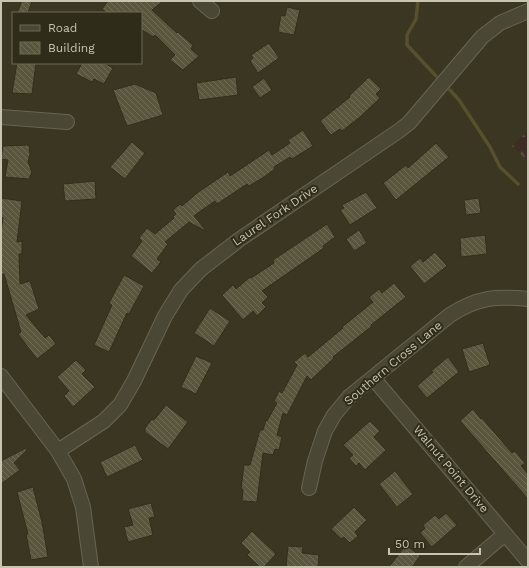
<svg xmlns="http://www.w3.org/2000/svg" width="529" height="568" font-family="'Work Sans',sans-serif">
<style>
.forest{fill:url(#forest-firs)}
.lines{fill:none;stroke-linecap:round;stroke-linejoin:round}
.stream{stroke:#57502c;stroke-width:3.5}
.building{fill:url(#building-back-hatch);stroke:#312e1c}
.street-casing{stroke:#686553;stroke-width:16}
.street{stroke:#4b4735;stroke-width:14}
.labels{text-anchor:middle;dominant-baseline:central;stroke-width:4;stroke-linejoin:round;paint-order:stroke}
.street-label{font-size:12px;fill:#c7c4b0;stroke:#2f2c1a}
</style>
<defs>
<pattern id="forest-firs" width="22" height="20" patternUnits="userSpaceOnUse"><rect width="22" height="20" fill="#3d2d25"/><path d="M5 1l3.5 6h-7zM16 11l3.5 6h-7z" fill="#584a42"/></pattern>
<pattern id="building-back-hatch" width="6" height="6" patternUnits="userSpaceOnUse"><rect width="6" height="6" fill="#5a563d"/><path d="M-1 5l2 2M0 0l6 6M5-1l2 2" fill="none" stroke="#706d56"/></pattern>
</defs>
<rect width="100%" height="100%" fill="#3a3621"/>
<path class="forest" d="M528 131V161L512 146Z"/>
<g class="lines">
<g class="stream">
<path d="M418 1 416 19 407 35V45L436 76"/>
<path d="M450 90 459 100 490 147 500 167 518 184"/>
</g>
</g>
<g class="building">
<path d="M22 1H32L28 13H17Z"/>
<path d="M108 1H163L152 10 177 33 178 32 193 45 191 49 199 56 183 70 170 60 175 55 155 35 153 37 141 29V13H107L102 9Z"/>
<path d="M287 7 300 10 294 35 278 32 281 15 285 16Z"/>
<path d="M269 43 279 58 258 73 250 61 253 58 251 55Z"/>
<path d="M17 63H36L32 94 12 93Z"/>
<path d="M82 63H104L113 68 104 84 94 79 92 82 76 74Z"/>
<path d="M236 77 238 95 199 100 196 83Z"/>
<path d="M369 77 381 89 376 94 380 98 360 117 342 131 340 129 331 135 320 121 350 97 349 96Z"/>
<path d="M264 78 272 90 260 98 252 87Z"/>
<path d="M135 84 156 93 163 115 127 126 113 90Z"/>
<path d="M303 130 313 146 292 159 290 157 274 167 275 169 264 177 249 186 247 184 217 204 215 201 202 210 194 216 207 232 189 222 165 242 168 244 157 259 161 262 152 273 131 256 142 241 139 238 147 228 155 234 174 218 173 216 176 214 173 210 180 204 182 206 197 193 228 172 230 176 269 150 272 155 290 143 288 140Z"/>
<path d="M132 142 145 153 125 179 110 167Z"/>
<path d="M436 143 449 157 396 200 383 183 406 165 408 168Z"/>
<path d="M29 145 30 154 28 162 32 172 29 179 5 177 8 160 1 159 3 146Z"/>
<path d="M95 181 96 199 65 201 63 184Z"/>
<path d="M366 192 377 208 350 225 340 210 344 208 342 205Z"/>
<path d="M1 198 22 201 17 242 22 241V254H19L20 284 30 281 39 309 26 315 45 338 49 335 56 344 37 359 18 334 21 332 4 274H1V232L3 218 1 217Z"/>
<path d="M479 198 481 213 466 215 464 200Z"/>
<path d="M327 224 335 237 323 246 324 248 262 291 268 297 262 303 266 307 257 316 253 311 243 320 222 295 233 285 236 289 250 277 251 278 274 263 273 260Z"/>
<path d="M359 230 367 243 354 251 346 239Z"/>
<path d="M485 235 487 254 461 257 460 238Z"/>
<path d="M435 252 447 266 424 284 410 266 420 258 423 262Z"/>
<path d="M124 275 144 286 129 314 127 313 109 352 94 345 112 305 109 303Z"/>
<path d="M394 283 406 297 371 325 372 326 333 357 334 358 311 380 307 376 287 415 283 413 277 435 282 437 279 450 275 449 273 455 263 453 257 502 242 501 243 489H241L244 465H250L260 430H263L266 420 267 421 277 403 274 401 279 391 282 393 297 365 294 362 305 353 308 357 343 328 342 327 373 302 369 297 379 289 382 293Z"/>
<path d="M210 308 230 321 214 346 194 333Z"/>
<path d="M483 343 490 365 469 372 462 349Z"/>
<path d="M196 356 212 363 196 394 181 387Z"/>
<path d="M448 357 459 372 427 398 417 386 433 372 431 371Z"/>
<path d="M76 360 86 370 82 374 95 387 73 407 64 396 69 391 57 377Z"/>
<path d="M166 405 188 422 168 449 145 432V428L152 419 154 420Z"/>
<path d="M473 409 481 419 482 418 512 453 515 451 525 463 521 466 528 474V499L460 421Z"/>
<path d="M370 421 380 431 374 437 386 450 365 470 359 463 356 466 349 458 353 455 343 445Z"/>
<path d="M135 445 143 460 107 477 100 462Z"/>
<path d="M26 448 27 450 14 463 20 470 1 484V461Z"/>
<path d="M395 471 413 494 397 507 379 484Z"/>
<path d="M33 487 42 522 48 557 31 560 26 534H28L17 492Z"/>
<path d="M151 503 155 517 149 518 153 535 128 542 124 527 133 525 128 509Z"/>
<path d="M354 507 367 520 355 532 358 536 350 543 344 537 341 539 331 529Z"/>
<path d="M446 513 457 525 432 547 420 533 425 528 423 525 435 515 439 519Z"/>
<path d="M252 531 276 554 264 567H260L247 555 250 552 241 543Z"/>
<path d="M406 545 420 556 412 567H389Z"/>
<path d="M288 546 303 547 302 553 319 555 318 567H286Z"/>
</g>
<g class="lines">
<defs>
<g id="street">
<path d="M200 1 212 11"/>
<path d="M1 117 67 122"/>
<path d="M1 376 58 451 74 479 83 507 91 567"/>
<path d="M373 378 528 561"/>
<path d="M58 451 104 421 120 405 134 381 165 316 181 290 201 269 240 239 400 130 409 123 482 37 500 23 528 11"/>
<path d="M309 488 315 461 325 431 334 415 349 397 450 315C478 297 496 296 528 299"/>
<path d="M466 567 505 534"/>
</g>
</defs>
<use href="#street" class="street-casing"/>
<use href="#street" class="street"/>
</g>
<g class="labels">
<g class="street-label">
<text transform="translate(275 215) rotate(-34)">Laurel Fork Drive</text>
<text transform="translate(393 363) rotate(-40)">Southern Cross Lane</text>
<text transform="translate(451 469) rotate(50)">Walnut Point Drive</text>
</g>
</g>
<rect width="529" height="568" fill="none" stroke="#c7c4b0" stroke-width="4"/>
<rect x="12" y="12" width="130" height="52" fill="#2f2c1a" stroke="#6c6956"/>
<rect x="20" y="25" width="20" height="6" fill="#4b4735" stroke="#6c6956"/>
<text x="48" y="32" font-size="12" fill="#c7c4b0">Road</text>
<rect x="20" y="42" width="20" height="12" fill="url(#building-back-hatch)" stroke="#6c6956"/>
<text x="48" y="52" font-size="12" fill="#c7c4b0">Building</text>
<path d="M389 548v6h91v-6" fill="none" stroke="#c7c4b0" stroke-width="2"/>
<text x="395" y="548" font-size="12" fill="#c7c4b0" stroke="#2f2c1a" stroke-width="3" paint-order="stroke">50 m</text>
</svg>
